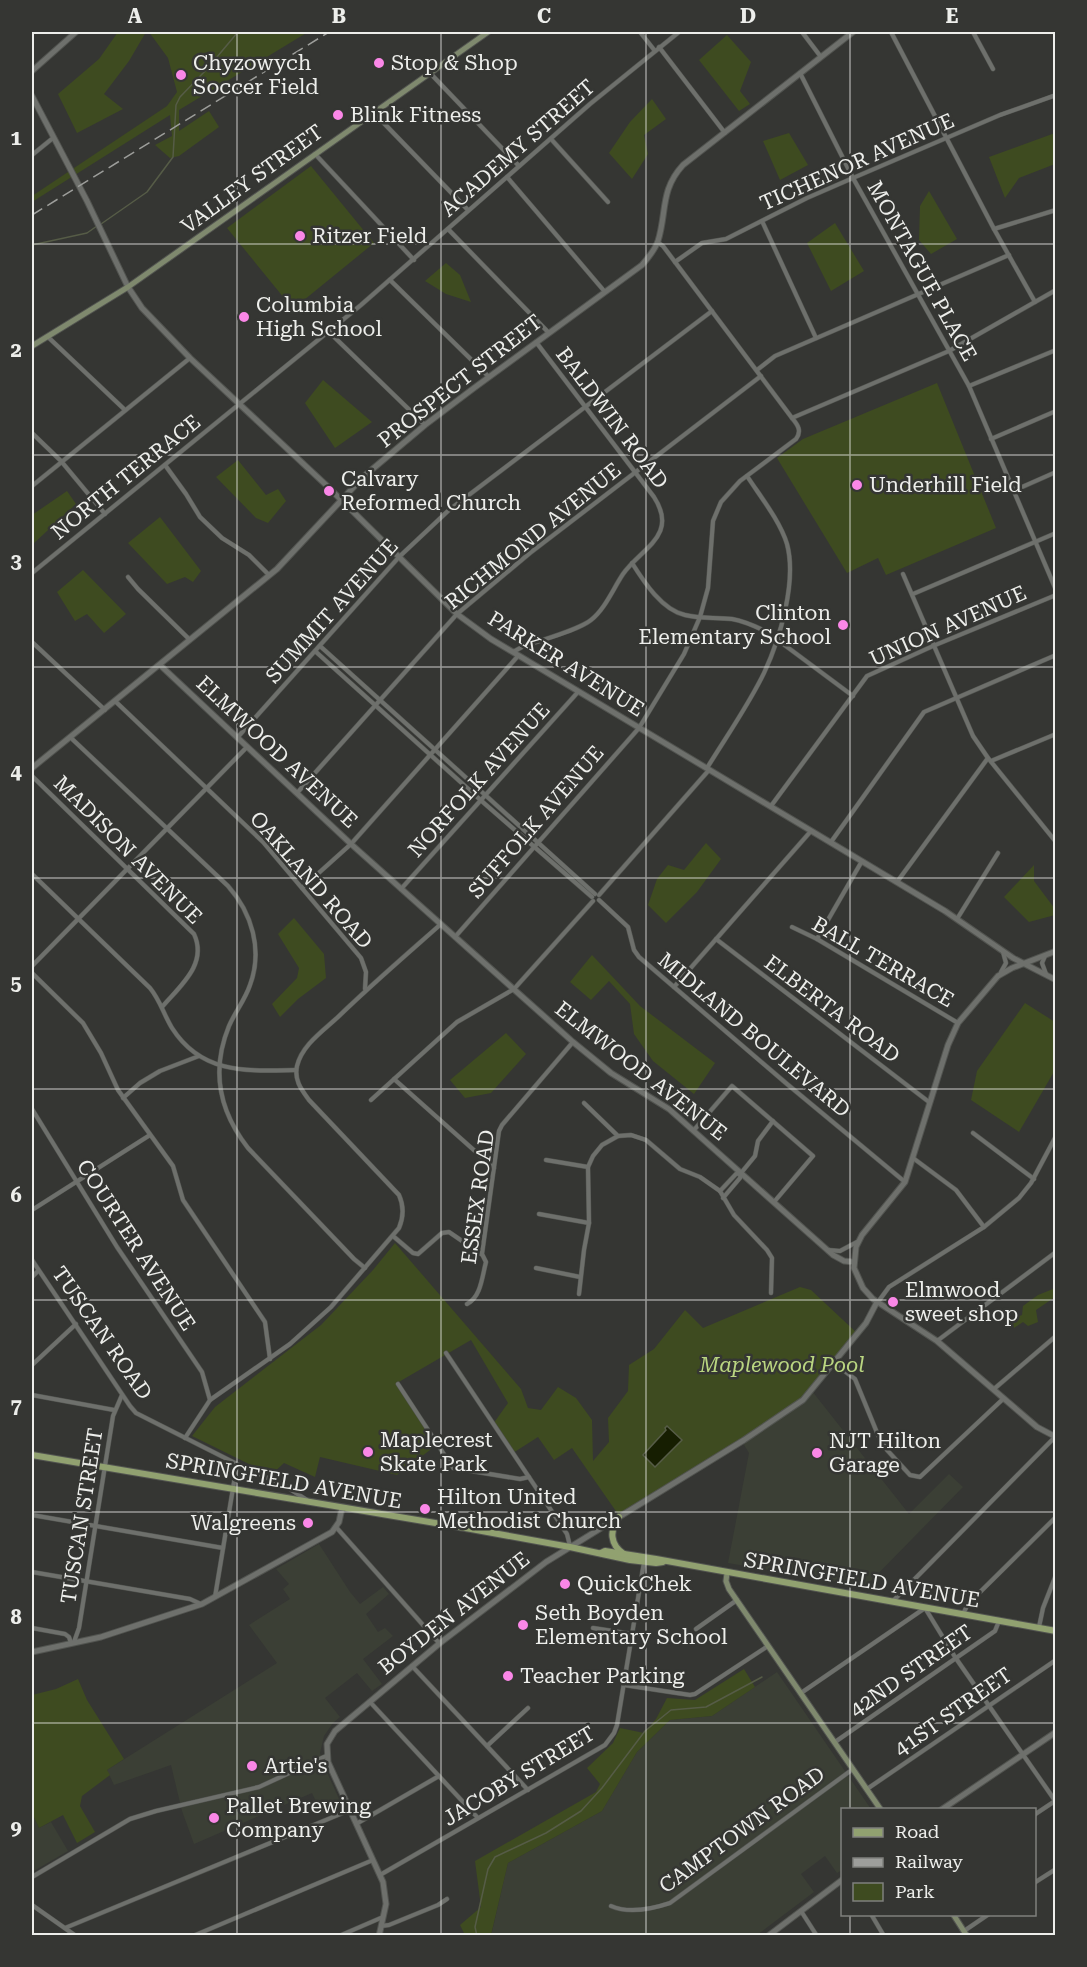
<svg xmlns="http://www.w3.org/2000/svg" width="1087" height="1967" font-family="'Roboto Serif',serif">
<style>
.built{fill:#3b3f35}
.green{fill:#3e4b20}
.water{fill:#161e01;stroke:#565c47;stroke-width:1.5}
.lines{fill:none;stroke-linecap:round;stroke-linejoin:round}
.stream{stroke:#565c47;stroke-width:1.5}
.minor-casing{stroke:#525450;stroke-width:5}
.tertiary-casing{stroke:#525450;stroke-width:7}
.secondary-casing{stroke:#525450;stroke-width:7}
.primary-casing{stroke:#525450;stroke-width:8}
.minor{stroke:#6e706c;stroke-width:4}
.tertiary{stroke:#6e706c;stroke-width:5}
.secondary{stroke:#7f896e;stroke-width:5}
.primary{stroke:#91a170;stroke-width:6}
.rail{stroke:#9d9e9b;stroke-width:1.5;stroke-dasharray:12 6;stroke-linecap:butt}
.grid{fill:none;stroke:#edeeeb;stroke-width:1.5;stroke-opacity:0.55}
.poi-dot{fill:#fa87e7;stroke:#353633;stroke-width:2}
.labels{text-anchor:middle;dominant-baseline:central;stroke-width:5;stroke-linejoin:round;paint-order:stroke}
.poi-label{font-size:21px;fill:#edeeeb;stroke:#353633;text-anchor:start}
.street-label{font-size:21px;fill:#edeeeb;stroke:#353633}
.park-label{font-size:21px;font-style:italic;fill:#bad681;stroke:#353633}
.neatline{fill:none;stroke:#edeeeb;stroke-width:2}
.grid-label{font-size:20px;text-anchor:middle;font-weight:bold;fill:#edeeeb}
</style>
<rect width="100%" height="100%" fill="#353633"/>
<g class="built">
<path d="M812 1391 909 1514 949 1474 963 1487 865 1587 728 1563 749 1453 741 1440Z"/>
<path d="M319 1544 350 1592 360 1604 383 1587 389 1594 366 1614 378 1632 385 1628 393 1636 363 1659 382 1684 372 1691 357 1673 325 1698 340 1717 333 1723 324 1736 320 1753 323 1764 341 1803 340 1806 322 1814 312 1793 194 1844 182 1811 171 1765 114 1785 107 1770 277 1663 249 1625 290 1599 283 1589 289 1584 276 1569Z"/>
<path d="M777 1672 871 1809 842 1810V1870L837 1873 825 1856 801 1874 814 1892 757 1935 491 1936 508 1863 602 1811 637 1752 670 1720 712 1716Z"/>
<path d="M33 1815 39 1828 51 1822 68 1851 32 1872Z"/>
</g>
<g class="green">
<path d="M118 32H146L129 61 104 94 123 109 77 133 58 94 99 59Z"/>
<path d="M149 32H308L179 110V131L209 111 219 127 179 156 170 158 155 145 172 136 170 115 32 202V196L167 106 177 92 168 58Z"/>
<path d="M727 35 751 62 740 91 750 104 739 111 699 60Z"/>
<path d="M652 99 666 119 644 135 648 154 632 179 609 153 630 122Z"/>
<path d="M789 133 808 165 780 180 763 141Z"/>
<path d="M1055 133V164L1019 178 1005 198 989 157Z"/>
<path d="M311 166 374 243 293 309 227 228Z"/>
<path d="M929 191 957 239 931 254 919 240 920 206Z"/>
<path d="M835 223 864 271 831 291 807 243Z"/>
<path d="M446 263 460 275 471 302 446 294 425 281Z"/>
<path d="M323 380 372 422 335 448 305 403Z"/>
<path d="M937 383 996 528 886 575 878 558 847 573 777 458 803 439Z"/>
<path d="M238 460 266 495 278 489 286 501 268 523 256 518 216 477Z"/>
<path d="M67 491 76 504 32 545V515Z"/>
<path d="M160 517 201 571 193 582 185 577 167 584 128 543Z"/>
<path d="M83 570 126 614 104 633 87 614 75 621 57 592Z"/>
<path d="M706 843 721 859 697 892 666 923 648 905 657 879 668 865 684 870Z"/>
<path d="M1034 865V881L1055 909V915L1029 922 1004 897Z"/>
<path d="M294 918 324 954 326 978 298 999 280 1017 272 1004 297 978 299 968 278 934Z"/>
<path d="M592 955 640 1006 715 1063 694 1094 653 1061 634 1034 630 1004 609 981 591 1000 570 982Z"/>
<path d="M1025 1003 1055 1022V1070L1019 1132 971 1100 977 1071Z"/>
<path d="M506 1033 526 1054 491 1093 465 1098 450 1080Z"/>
<path d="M395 1243 521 1389 528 1408 541 1410 558 1387 576 1398 592 1420 593 1461 609 1442 608 1418 628 1391 629 1365 654 1349 685 1310 703 1328 800 1287 811 1290 858 1334 812 1391 741 1440 620 1517 572 1448 554 1460 538 1437 513 1453 493 1424 508 1403 471 1340 397 1383 438 1444 397 1475 320 1457 315 1477 284 1463 271 1475 192 1436 215 1407 321 1325 373 1270Z"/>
<path d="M1053 1289 1055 1297 1036 1310 1038 1322 1028 1326 1023 1322 1014 1328 1012 1319 1022 1315 1023 1306 1038 1295Z"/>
<path d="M744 1669 755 1687 712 1716 670 1720 637 1752 602 1811 508 1863 491 1935H465L460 1925 481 1907 475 1861 596 1792 600 1784 587 1768 613 1743 620 1728 644 1733 656 1719 667 1698 695 1700Z"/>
<path d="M78 1679 87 1700 124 1759 107 1770 110 1775 82 1796 80 1806 95 1832 77 1843 63 1815 39 1828 32 1813V1695L56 1689Z"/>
</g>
<path class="water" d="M667 1426 682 1440 655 1467 643 1455 666 1430 665 1428Z"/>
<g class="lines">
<g class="stream">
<path d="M101 224 147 192 173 157 176 105 180 97 206 70 238 32"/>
<path d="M32 245 87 233 97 226"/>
<path d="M477 1936 475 1927 488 1869 495 1857 546 1833 581 1811 602 1788 645 1731 671 1710 706 1707 762 1677"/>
</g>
<defs>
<g id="minor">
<path d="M640 32 655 51"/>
<path d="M802 32 821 57"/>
<path d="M891 32 994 229 1035 302"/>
<path d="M973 32 993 69"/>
<path d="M659 47 725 133"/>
<path d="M430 73 519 166"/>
<path d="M800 73 853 178 969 386 1056 590"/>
<path d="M374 113 468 210"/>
<path d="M551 139 608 202"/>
<path d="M315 154 414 260"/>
<path d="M32 155 53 138"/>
<path d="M507 177 605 292"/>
<path d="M762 221 816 338"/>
<path d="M448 229 549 333"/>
<path d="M994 229 1056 210"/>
<path d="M675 262 702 243 726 239 807 198 853 178 1000 115 1056 95"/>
<path d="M390 280 489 377"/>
<path d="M328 331 425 425"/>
<path d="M48 337 125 410"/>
<path d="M757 370 775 356 1009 255"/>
<path d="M969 386 1056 350"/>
<path d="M792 418 949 351 1056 290"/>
<path d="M32 433 61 461 105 514"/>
<path d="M991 439 1056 411"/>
<path d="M165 465 186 494 200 517 222 538 249 555 269 575"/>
<path d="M32 486 190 358"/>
<path d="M1013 491 1056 472"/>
<path d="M632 563C644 582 662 610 685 615 700 619 716 617 732 619 744 621 755 626 767 632L853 696"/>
<path d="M32 573 361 305 590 104 679 32"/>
<path d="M903 574 973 736 988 758 1056 842"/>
<path d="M128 577 138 589 189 639"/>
<path d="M913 594 1056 533"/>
<path d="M32 642 105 710"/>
<path d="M320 646 595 894"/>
<path d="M315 651 485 804 592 897"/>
<path d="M513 652 522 647C540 640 577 631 591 620 605 609 613 589 623 574 641 548 679 536 654 497L536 342"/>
<path d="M115 701 263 842 361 958 366 972 365 989"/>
<path d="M70 737 228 886C252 913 263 950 250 985 245 1000 235 1012 229 1026 211 1070 219 1111 248 1148L354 1259 365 1268"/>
<path d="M237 738 399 557 449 510 712 311"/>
<path d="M991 761 1056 734"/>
<path d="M707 768C726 737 748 706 764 673 780 639 797 581 787 544 780 521 760 496 747 476"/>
<path d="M32 776 194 934C208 964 180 986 162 1007"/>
<path d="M297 793 457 614 530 553 761 376"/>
<path d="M771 806 867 676 933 646 1056 595"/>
<path d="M831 842 924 712 1056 655"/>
<path d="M32 874 150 988C160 1000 164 1015 172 1028 202 1075 248 1071 296 1070"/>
<path d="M897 882 988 758"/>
<path d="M302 888 351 844 518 656"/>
<path d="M401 889 578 692"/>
<path d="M599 895 709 770"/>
<path d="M599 900 628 927 634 950 639 957 787 1084 905 1182"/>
<path d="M957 919 998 853"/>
<path d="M792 927 817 939 958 1023"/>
<path d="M455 937 639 728 684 654 700 617 708 588 713 521 721 502 740 481 796 439C802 431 798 425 792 418L663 246 657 242"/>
<path d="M716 939 929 1102"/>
<path d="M817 939 862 861"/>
<path d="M1045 956 1042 963 1046 974"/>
<path d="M32 966 246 748"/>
<path d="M1001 972 1006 963 1003 952"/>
<path d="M32 973 83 1023 101 1053 118 1090 173 1166 183 1200 265 1322 270 1359"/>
<path d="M674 987 811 831"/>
<path d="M394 1079 494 1168"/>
<path d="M123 1098 140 1083 160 1071 199 1056"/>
<path d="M371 1100 457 1022 514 989 593 901"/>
<path d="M584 1103 618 1136"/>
<path d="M32 1109 117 1247 202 1372 210 1400"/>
<path d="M694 1130 732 1086 813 1156 774 1202"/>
<path d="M973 1133 1034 1179"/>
<path d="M913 1158 956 1190 984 1227"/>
<path d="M546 1160 588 1167"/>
<path d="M741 1173 755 1156 758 1141 773 1121"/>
<path d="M720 1191 734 1215 767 1250 772 1258 771 1293"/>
<path d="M720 1191 736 1174 741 1173 740 1178 723 1198"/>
<path d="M32 1210 150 1135"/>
<path d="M539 1214 589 1223"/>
<path d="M393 1236 413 1253 418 1254 442 1233 449 1232 481 1254"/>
<path d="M828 1250 840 1251 857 1242"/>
<path d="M32 1260 130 1406 136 1413 237 1464 285 1486 307 1500"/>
<path d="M536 1268 580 1277"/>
<path d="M32 1277 38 1271"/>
<path d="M579 1294 584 1250 589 1223 588 1167 593 1156 602 1145 618 1136 631 1135 646 1140 680 1169 700 1177 720 1191"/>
<path d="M878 1302 889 1287 984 1227 1019 1198 1031 1183 1056 1136"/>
<path d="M467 1304C481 1297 482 1277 486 1262L482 1254 499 1131 502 1125 573 1042"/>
<path d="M937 1341 1056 1252"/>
<path d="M446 1353 567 1534 570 1546"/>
<path d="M834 1363 855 1379 878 1435 887 1450 910 1475 920 1477 1003 1399"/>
<path d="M32 1365 76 1324"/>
<path d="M398 1384 453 1468 520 1479 529 1477"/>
<path d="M994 1389 1056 1336"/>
<path d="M32 1395 114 1410"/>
<path d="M185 1438 210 1400 290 1344 331 1307 399 1228C404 1216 404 1206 399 1195L309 1100C301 1089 294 1080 297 1066 302 1045 323 1031 338 1017 371 985 406 955 441 924"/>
<path d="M32 1515 223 1548"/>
<path d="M336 1527 439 1643"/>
<path d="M32 1572 190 1599 201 1604"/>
<path d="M215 1597 237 1464"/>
<path d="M892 1602 1055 1437"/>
<path d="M963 1614 968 1604 1056 1517"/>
<path d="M1039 1627 1043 1608 1056 1575"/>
<path d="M32 1628 65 1634 69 1637 71 1643"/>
<path d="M593 1628 632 1634"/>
<path d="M696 1629 737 1600"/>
<path d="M74 1642 79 1628 113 1416 122 1395"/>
<path d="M412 1666 528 1790"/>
<path d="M624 1685 690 1695 695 1694 768 1646"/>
<path d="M801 1693 925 1608 955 1657 1056 1802"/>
<path d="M370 1702 478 1818"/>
<path d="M835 1742 995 1631 999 1621"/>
<path d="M487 1746 528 1708"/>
<path d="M867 1789 1056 1660"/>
<path d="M1034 1815 1055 1801"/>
<path d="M356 1824 439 1776"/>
<path d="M380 1875 605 1745 614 1733 617 1725 644 1562"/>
<path d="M32 1877 130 1819 156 1811 259 1787 326 1756"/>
<path d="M1034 1883 1056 1869"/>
<path d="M32 1905 76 1936"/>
<path d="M611 1906C629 1914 652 1909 670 1903L853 1769"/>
<path d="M801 1911 817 1936"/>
<path d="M871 1914 884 1936"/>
<path d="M381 1926 389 1925 438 1905 447 1899"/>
<path d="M65 1928 350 1810"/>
<path d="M964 1931 989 1914"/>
<path d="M193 1936 373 1860"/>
<path d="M339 1936 383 1917"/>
</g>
<g id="tertiary">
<path d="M32 71 76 32"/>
<path d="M32 96 87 201 128 287 142 308 190 358 325 484 457 614 491 639 945 911 1013 958 1056 980"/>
<path d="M160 665 351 844 573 1042 611 1073 669 1109 833 1255 844 1261 854 1262"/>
<path d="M32 768 277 569 363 477 425 425 474 388 642 265C648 258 655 250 658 241 667 212 660 190 683 165L853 32"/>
<path d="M1056 951 1012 968 998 976 958 1023 948 1045 905 1182 862 1235 856 1247 854 1268 863 1288 873 1299 937 1341 1037 1427 1056 1437"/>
<path d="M32 1652 101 1637 202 1604 332 1532 339 1522 342 1508"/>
<path d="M941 1810 1056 1732"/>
<path d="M379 1936 386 1904 383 1882 328 1762 327 1744 335 1731 440 1643 546 1562 744 1440 803 1400 866 1323 877 1302"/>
<path d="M768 1936 842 1880"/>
</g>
<g id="secondary">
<path d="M32 346 128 287 488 32"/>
<path d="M727 1573 726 1581 729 1589 881 1810"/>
<path d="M953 1914 967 1936"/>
</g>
<g id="primary">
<path d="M32 1455 471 1529 570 1547 630 1560 656 1563 663 1562"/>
<path d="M619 1517C609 1530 610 1545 624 1554"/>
<path d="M601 1553 605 1551 656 1559 1056 1631"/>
</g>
</defs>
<use href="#minor" class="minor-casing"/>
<use href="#tertiary" class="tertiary-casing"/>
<use href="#secondary" class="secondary-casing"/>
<use href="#primary" class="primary-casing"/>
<use href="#minor" class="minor"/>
<use href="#tertiary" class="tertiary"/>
<use href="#secondary" class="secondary"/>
<use href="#primary" class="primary"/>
<path class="rail" d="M32 215 329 32"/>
</g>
<path class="grid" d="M237 32V1936M441 32V1936M646 32V1936M850 32V1810M32 244H1056M32 455H1056M32 667H1056M32 878H1056M32 1089H1056M32 1300H1056M32 1512H1056M32 1723H1056M850 1914V1936"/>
<g class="poi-dot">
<circle cx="379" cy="63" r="6"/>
<circle cx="181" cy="75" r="6"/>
<circle cx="338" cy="115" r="6"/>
<circle cx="300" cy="236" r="6"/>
<circle cx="244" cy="317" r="6"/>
<circle cx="857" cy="485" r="6"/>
<circle cx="329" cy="491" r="6"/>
<circle cx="843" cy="625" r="6"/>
<circle cx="893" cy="1302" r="6"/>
<circle cx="368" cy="1452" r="6"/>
<circle cx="817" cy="1453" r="6"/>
<circle cx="425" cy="1509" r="6"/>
<circle cx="308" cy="1523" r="6"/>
<circle cx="565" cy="1584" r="6"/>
<circle cx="523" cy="1625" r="6"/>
<circle cx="508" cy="1676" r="6"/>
<circle cx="252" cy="1766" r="6"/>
<circle cx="214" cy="1818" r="6"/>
</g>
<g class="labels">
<g class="poi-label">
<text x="193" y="63">Chyzowych<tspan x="193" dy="24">Soccer Field</tspan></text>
<text x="391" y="63">Stop &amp; Shop</text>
<text x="350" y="115">Blink Fitness</text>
<text x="312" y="236">Ritzer Field</text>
<text x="256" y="305">Columbia<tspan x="256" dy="24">High School</tspan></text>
<text x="341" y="479">Calvary<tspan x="341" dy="24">Reformed Church</tspan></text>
<text x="869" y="485">Underhill Field</text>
<text x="831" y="613" text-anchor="end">Clinton<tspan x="831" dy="24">Elementary School</tspan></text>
<text x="905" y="1290">Elmwood<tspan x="905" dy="24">sweet shop</tspan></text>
<text x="380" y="1440">Maplecrest<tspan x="380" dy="24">Skate Park</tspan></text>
<text x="829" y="1441">NJT Hilton<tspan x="829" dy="24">Garage</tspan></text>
<text x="437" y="1497">Hilton United<tspan x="437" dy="24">Methodist Church</tspan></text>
<text x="296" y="1523" text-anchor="end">Walgreens</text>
<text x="577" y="1584">QuickChek</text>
<text x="535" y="1613">Seth Boyden<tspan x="535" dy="24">Elementary School</tspan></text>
<text x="520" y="1676">Teacher Parking</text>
<text x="264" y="1766">Artie's</text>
<text x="226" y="1806">Pallet Brewing<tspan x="226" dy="24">Company</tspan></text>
</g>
<g class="street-label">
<text transform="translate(518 148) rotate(-41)">ACADEMY STREET</text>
<text transform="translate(857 162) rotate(-24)">TICHENOR AVENUE</text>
<text transform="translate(252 179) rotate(-36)">VALLEY STREET</text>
<text transform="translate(922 271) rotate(61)">MONTAGUE PLACE</text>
<text transform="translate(460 381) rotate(-38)">PROSPECT STREET</text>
<text transform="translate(612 418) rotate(53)">BALDWIN ROAD</text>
<text transform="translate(126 477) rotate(-39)">NORTH TERRACE</text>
<text transform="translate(533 536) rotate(-39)">RICHMOND AVENUE</text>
<text transform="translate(332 611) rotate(-48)">SUMMIT AVENUE</text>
<text transform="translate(948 626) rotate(-24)">UNION AVENUE</text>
<text transform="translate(566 664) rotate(32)">PARKER AVENUE</text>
<text transform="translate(277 752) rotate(43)">ELMWOOD AVENUE</text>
<text transform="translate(479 780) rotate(-48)">NORFOLK AVENUE</text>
<text transform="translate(536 822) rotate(-49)">SUFFOLK AVENUE</text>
<text transform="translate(128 850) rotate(45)">MADISON AVENUE</text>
<text transform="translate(311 880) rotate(49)">OAKLAND ROAD</text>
<text transform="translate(883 962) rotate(30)">BALL TERRACE</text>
<text transform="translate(832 1009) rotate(37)">ELBERTA ROAD</text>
<text transform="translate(754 1035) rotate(40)">MIDLAND BOULEVARD</text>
<text transform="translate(641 1071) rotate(38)">ELMWOOD AVENUE</text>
<text transform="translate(478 1197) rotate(-82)">ESSEX ROAD</text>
<text transform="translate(136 1245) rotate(57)">COURTER AVENUE</text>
<text transform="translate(102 1333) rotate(55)">TUSCAN ROAD</text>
<text transform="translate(284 1481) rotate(10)">SPRINGFIELD AVENUE</text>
<text transform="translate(82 1516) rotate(-81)">TUSCAN STREET</text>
<text transform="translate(862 1580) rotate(10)">SPRINGFIELD AVENUE</text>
<text transform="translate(454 1613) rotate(-38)">BOYDEN AVENUE</text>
<text transform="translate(911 1671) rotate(-35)">42ND STREET</text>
<text transform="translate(953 1712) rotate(-35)">41ST STREET</text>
<text transform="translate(519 1776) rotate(-31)">JACOBY STREET</text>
<text transform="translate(742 1830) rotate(-36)">CAMPTOWN ROAD</text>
</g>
<g class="park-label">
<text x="782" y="1365">Maplewood Pool</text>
</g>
</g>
<rect width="1087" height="1967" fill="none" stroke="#353633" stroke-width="66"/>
<rect x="841" y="1808" width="195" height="108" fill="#353633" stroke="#7f807d" stroke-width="1.5"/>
<rect x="853" y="1828" width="30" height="9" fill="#91a170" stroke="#7f807d" stroke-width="1.5"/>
<text x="895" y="1838" font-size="18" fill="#edeeeb">Road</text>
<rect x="853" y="1858" width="30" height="9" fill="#9d9e9b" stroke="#7f807d" stroke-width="1.5"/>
<text x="895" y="1868" font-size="18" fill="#edeeeb">Railway</text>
<rect x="853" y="1883" width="30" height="18" fill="#3e4b20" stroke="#7f807d" stroke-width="1.5"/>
<text x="895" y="1898" font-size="18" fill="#edeeeb">Park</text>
<rect x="33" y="33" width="1021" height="1901" class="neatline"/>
<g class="grid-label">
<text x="135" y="23">A</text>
<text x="339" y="23">B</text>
<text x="544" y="23">C</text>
<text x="748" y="23">D</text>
<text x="952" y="23">E</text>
<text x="16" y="145">1</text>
<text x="16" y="357">2</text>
<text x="16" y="568">3</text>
<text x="16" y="779">4</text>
<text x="16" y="990">5</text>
<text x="16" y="1202">6</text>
<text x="16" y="1413">7</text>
<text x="16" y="1624">8</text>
<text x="16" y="1835">9</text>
</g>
</svg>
